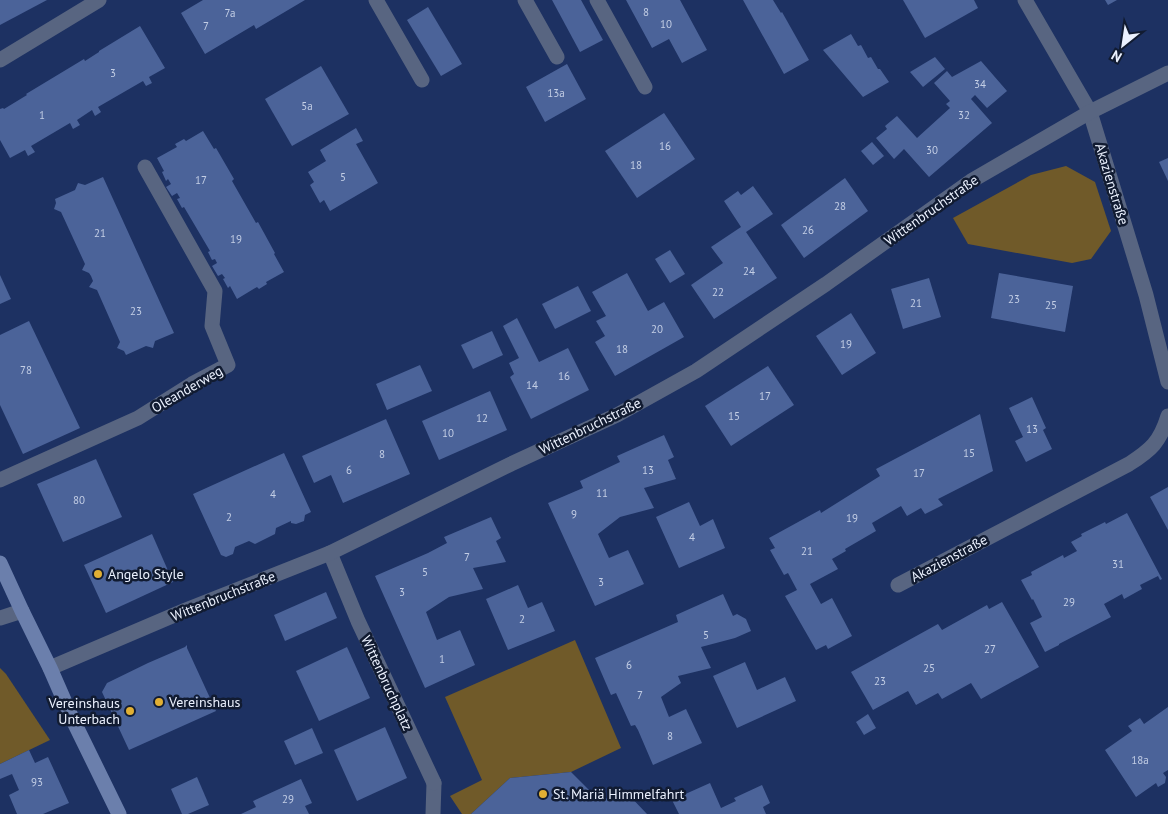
<svg xmlns="http://www.w3.org/2000/svg" width="1168" height="814" font-family="'PT Sans',sans-serif">
<style>
.green{fill:#705a29}
.building{fill:#4b6399}
.lines{fill:none;stroke-linecap:round;stroke-linejoin:round}
.lane{stroke:#586581;stroke-width:15}
.street{stroke:#586581;stroke-width:15}
.secondary{stroke:#6b7fac;stroke-width:15}
.poi-dot{fill:#e1af34;stroke:#111b31;stroke-width:2}
.labels{text-anchor:middle;dominant-baseline:central;stroke-width:5;stroke-linejoin:round;paint-order:stroke}
.number-label{font-size:11px;fill:#c3cee5}
.street-label{font-size:14px;fill:#ebf1fe;stroke:#111b31}
.poi-label{font-size:14px;fill:#ebf1fe;stroke:#111b31;text-anchor:start}
</style>
<rect width="100%" height="100%" fill="#1d3162"/>
<g class="green">
<path d="M1066 166 1095 182 1111 231 1091 259 1072 263 968 244 953 218 1031 175Z"/>
<path d="M575 640 621 748 571 772 510 778 471 814H462L450 796 482 780 445 697Z"/>
<path d="M0 668 6 674 50 740 0 764Z"/>
</g>
<g class="building">
<path d="M0 0H47L0 25Z"/>
<path d="M203 0H305L256 29 254 25 205 54 181 13Z"/>
<path d="M552 0H581L603 40 580 52Z"/>
<path d="M626 0H680L707 50 682 63 669 39 652 48Z"/>
<path d="M743 0H773L781 13 782 12 809 60 784 74Z"/>
<path d="M903 0H974L978 8 925 38Z"/>
<path d="M1105 0H1117L1108 5Z"/>
<path d="M428 7 462 64 441 76 407 20Z"/>
<path d="M140 26 165 68 149 77 152 83 146 86 143 81 98 107 101 112 95 116 92 110 77 120 80 125 73 129 70 123 31 146 35 152 28 156 25 150 10 158 0 140V109L3 108 4 109 27 95 26 94 84 59 85 61 99 52V51Z"/>
<path d="M851 34 858 46 861 45 868 58 871 57 878 69H880L889 82 863 97 823 50Z"/>
<path d="M935 57 945 69 923 87 910 72Z"/>
<path d="M981 61 1007 91 987 108 975 95 971 99 992 123 929 177 904 149 894 159 876 138 887 129 885 126 897 116 917 138 950 108 946 104 950 101 934 83 947 71 952 77Z"/>
<path d="M567 64 586 99 545 122 526 87Z"/>
<path d="M321 66 349 114 292 146 265 99Z"/>
<path d="M664 113 695 159 637 198 605 151Z"/>
<path d="M356 128 363 141 356 144 378 183 330 211 324 200 320 203 310 185 314 182 308 172 326 161 320 150Z"/>
<path d="M203 131 214 149 216 148 234 179 232 181 256 223 258 222 275 253 274 254 284 272 266 282 267 284 259 289 257 287 237 299 230 286 228 288 223 279 225 278 222 274 218 276 212 266 217 263 215 259 212 260 208 252 210 251 184 207 182 208 177 199 180 198 177 193 172 196 166 187 171 184 168 179 166 181 162 172 164 171 157 158 177 147 175 144 184 139 186 141Z"/>
<path d="M872 142 884 156 873 165 861 151Z"/>
<path d="M1168 158V181L1159 162Z"/>
<path d="M103 177 174 333 155 341 153 348 146 346 126 355 124 351 117 348 120 342 97 290 89 287 93 281 91 276 89 273 82 270 85 264 61 212 54 209 56 203 55 199 75 190 78 183 85 185Z"/>
<path d="M845 178 868 211 804 258 781 225Z"/>
<path d="M753 186 773 214 746 232 777 278 714 319 691 285 723 263 711 247 741 227 724 201 738 191 741 195Z"/>
<path d="M670 250 685 274 670 283 655 259Z"/>
<path d="M627 273 648 311 664 302 684 337 615 376 595 342 605 336 596 321 606 316 592 292Z"/>
<path d="M999 273 1073 286 1065 332 991 318Z"/>
<path d="M0 275 11 299 0 304Z"/>
<path d="M929 278 941 317 903 329 891 289Z"/>
<path d="M578 286 591 311 555 329 542 304Z"/>
<path d="M851 313 876 353 842 375 816 336Z"/>
<path d="M517 318 539 362 568 348 589 390 531 419 510 377 514 374 509 363 519 358 503 326Z"/>
<path d="M29 321 80 428 23 454 0 405V335Z"/>
<path d="M492 331 503 355 473 369 461 345Z"/>
<path d="M420 365 432 391 387 410 376 384Z"/>
<path d="M768 366 794 405 731 446 705 406Z"/>
<path d="M490 391 507 430 439 460 422 421Z"/>
<path d="M1032 397 1046 428 1043 430 1052 449 1026 462 1015 441 1023 437 1009 408Z"/>
<path d="M980 414 993 471 938 499 943 505 925 514 921 508 907 516 901 506 872 523 876 531 845 549 846 551 832 559 838 569 810 584 821 604 832 598 852 636 828 649 826 645 816 650 785 596 797 590 788 573 784 575 770 550 775 548 769 538 820 510 821 513 880 476 876 469Z"/>
<path d="M386 419 410 474 343 503 331 475 314 483 302 456Z"/>
<path d="M664 435 674 457 668 460 676 479 644 488 654 508 620 517 598 534 609 558 628 550 644 584 595 606 548 503 583 488 580 481 620 462 617 456Z"/>
<path d="M284 453 311 512 305 515 304 521 296 524 291 523V521L276 528 275 534 255 544 249 541 235 547 233 554 226 557 221 555 193 494Z"/>
<path d="M96 459 122 517 63 542 37 484Z"/>
<path d="M1168 487V530L1150 497Z"/>
<path d="M689 502 700 526 713 519 725 548 679 568 656 517Z"/>
<path d="M1127 513 1162 579 1160 580 1158 576 1140 585 1142 589 1124 599 1122 594 1104 604 1111 617 1059 644V645L1045 652 1030 623 1042 617 1033 599 1032 600 1021 580 1032 575 1031 572 1063 555 1064 558 1077 551 1071 542 1082 536 1081 534 1105 522 1106 524Z"/>
<path d="M491 517 501 538 496 541 506 562 473 568 483 589 449 597 426 612 437 640 460 630 475 665 425 688 375 576 428 553 447 543 444 537Z"/>
<path d="M152 534 173 582 106 613 84 565Z"/>
<path d="M518 585 528 608 542 602 555 631 508 650 486 599Z"/>
<path d="M326 592 337 618 285 641 274 615Z"/>
<path d="M723 594 733 616 737 614 746 619 751 631 735 638 701 647 711 668 678 676 681 683 661 697 669 717 686 709 702 743 653 765 638 730 635 725 631 726 616 693 611 695 595 658 678 622 676 615Z"/>
<path d="M1002 602 1039 667 981 699 971 683 942 699 938 693 916 705 908 691 873 710 851 672 938 624 942 630 987 605 989 609Z"/>
<path d="M187 645V648L216 711 129 750 102 692 107 683 148 663 185 647Z"/>
<path d="M347 647 370 698 319 721 296 671Z"/>
<path d="M745 662 757 690 785 677 796 701 737 728 713 676Z"/>
<path d="M1168 707V770L1163 773 1166 777 1165 783 1158 787 1156 783 1136 797 1105 750 1132 731 1128 726 1140 718 1144 724Z"/>
<path d="M868 714 876 728 864 735 856 722Z"/>
<path d="M385 727 407 778 357 801 334 750Z"/>
<path d="M312 728 323 753 295 765 284 741Z"/>
<path d="M29 750 35 763 48 757 69 803 43 814H17L9 795 19 790 12 774 0 779V764Z"/>
<path d="M571 772 600 801 625 791 647 814H471L510 778Z"/>
<path d="M197 777 209 805 188 814H182L171 789Z"/>
<path d="M301 779 312 803 305 806 309 814H241L256 807 253 801Z"/>
<path d="M710 783 721 808 736 801 734 798 762 785 770 803 763 807 766 814H679L672 800Z"/>
</g>
<g class="lines">
<g class="lane">
<path d="M376 0 422 80"/>
<path d="M525 0 557 57"/>
<path d="M0 618 22 611"/>
<path d="M433 814 434 783"/>
</g>
<g class="street">
<path d="M597 0 645 87"/>
<path d="M1025 0 1090 112 1146 295 1168 382"/>
<path d="M0 60 99 0"/>
<path d="M0 480 138 418 192 384 228 365 212 326 215 291 145 167"/>
<path d="M330 553 358 621 434 783"/>
<path d="M898 585 1129 464C1151 450 1160 442 1168 416"/>
<path d="M50 668 186 610 330 553 511 464 617 415 696 371 826 284 971 181 1090 112 1168 73"/>
</g>
<path class="secondary" d="M0 563 22 611 50 668 71 716 119 814"/>
</g>
<g class="poi-dot">
<circle cx="98" cy="574" r="5"/>
<circle cx="159" cy="702" r="5"/>
<circle cx="130" cy="711" r="5"/>
<circle cx="543" cy="794" r="5"/>
</g>
<g class="labels">
<g class="number-label">
<text x="646" y="12">8</text>
<text x="230" y="13">7a</text>
<text x="666" y="24">10</text>
<text x="206" y="26">7</text>
<text x="113" y="73">3</text>
<text x="980" y="84">34</text>
<text x="556" y="93">13a</text>
<text x="307" y="106">5a</text>
<text x="42" y="115">1</text>
<text x="964" y="115">32</text>
<text x="665" y="146">16</text>
<text x="932" y="150">30</text>
<text x="636" y="165">18</text>
<text x="343" y="177">5</text>
<text x="201" y="180">17</text>
<text x="840" y="206">28</text>
<text x="808" y="230">26</text>
<text x="100" y="233">21</text>
<text x="236" y="239">19</text>
<text x="749" y="271">24</text>
<text x="718" y="292">22</text>
<text x="1014" y="299">23</text>
<text x="916" y="303">21</text>
<text x="1051" y="305">25</text>
<text x="136" y="311">23</text>
<text x="657" y="329">20</text>
<text x="846" y="344">19</text>
<text x="622" y="349">18</text>
<text x="26" y="370">78</text>
<text x="564" y="376">16</text>
<text x="532" y="385">14</text>
<text x="765" y="396">17</text>
<text x="734" y="416">15</text>
<text x="482" y="418">12</text>
<text x="1032" y="429">13</text>
<text x="448" y="433">10</text>
<text x="969" y="453">15</text>
<text x="382" y="454">8</text>
<text x="349" y="470">6</text>
<text x="648" y="470">13</text>
<text x="919" y="473">17</text>
<text x="602" y="493">11</text>
<text x="273" y="494">4</text>
<text x="79" y="500">80</text>
<text x="574" y="514">9</text>
<text x="229" y="517">2</text>
<text x="852" y="518">19</text>
<text x="692" y="537">4</text>
<text x="807" y="551">21</text>
<text x="467" y="557">7</text>
<text x="1118" y="564">31</text>
<text x="425" y="572">5</text>
<text x="601" y="582">3</text>
<text x="402" y="592">3</text>
<text x="1069" y="602">29</text>
<text x="522" y="619">2</text>
<text x="706" y="635">5</text>
<text x="990" y="649">27</text>
<text x="442" y="659">1</text>
<text x="629" y="665">6</text>
<text x="929" y="668">25</text>
<text x="880" y="681">23</text>
<text x="640" y="695">7</text>
<text x="670" y="736">8</text>
<text x="1140" y="760">18a</text>
<text x="37" y="782">93</text>
<text x="288" y="799">29</text>
</g>
<g class="street-label">
<text transform="translate(1112 184) rotate(73)">Akazienstraße</text>
<text transform="translate(931 210) rotate(-35)">Wittenbruchstraße</text>
<text transform="translate(187 389) rotate(-30)">Oleanderweg</text>
<text transform="translate(590 426) rotate(-26)">Wittenbruchstraße</text>
<text transform="translate(949 558) rotate(-28)">Akazienstraße</text>
<text transform="translate(223 596) rotate(-22)">Wittenbruchstraße</text>
<text transform="translate(387 683) rotate(65)">Wittenbruchplatz</text>
</g>
<g class="poi-label">
<text x="108" y="574">Angelo Style</text>
<text x="169" y="702">Vereinshaus</text>
<text x="120" y="703" text-anchor="end">Vereinshaus<tspan x="120" dy="16">Unterbach</tspan></text>
<text x="553" y="794">St. Mariä Himmelfahrt</text>
</g>
</g>
<g transform="translate(1123 45) rotate(210)" stroke="#111b31" stroke-width="4" paint-order="stroke">
<path d="M0-4L9 19L0 12L-9 19Z" fill="#ebf1fe"/>
<text y="-8" font-size="14" font-weight="bold" text-anchor="middle" fill="#ebf1fe">N</text>
</g>
</svg>
